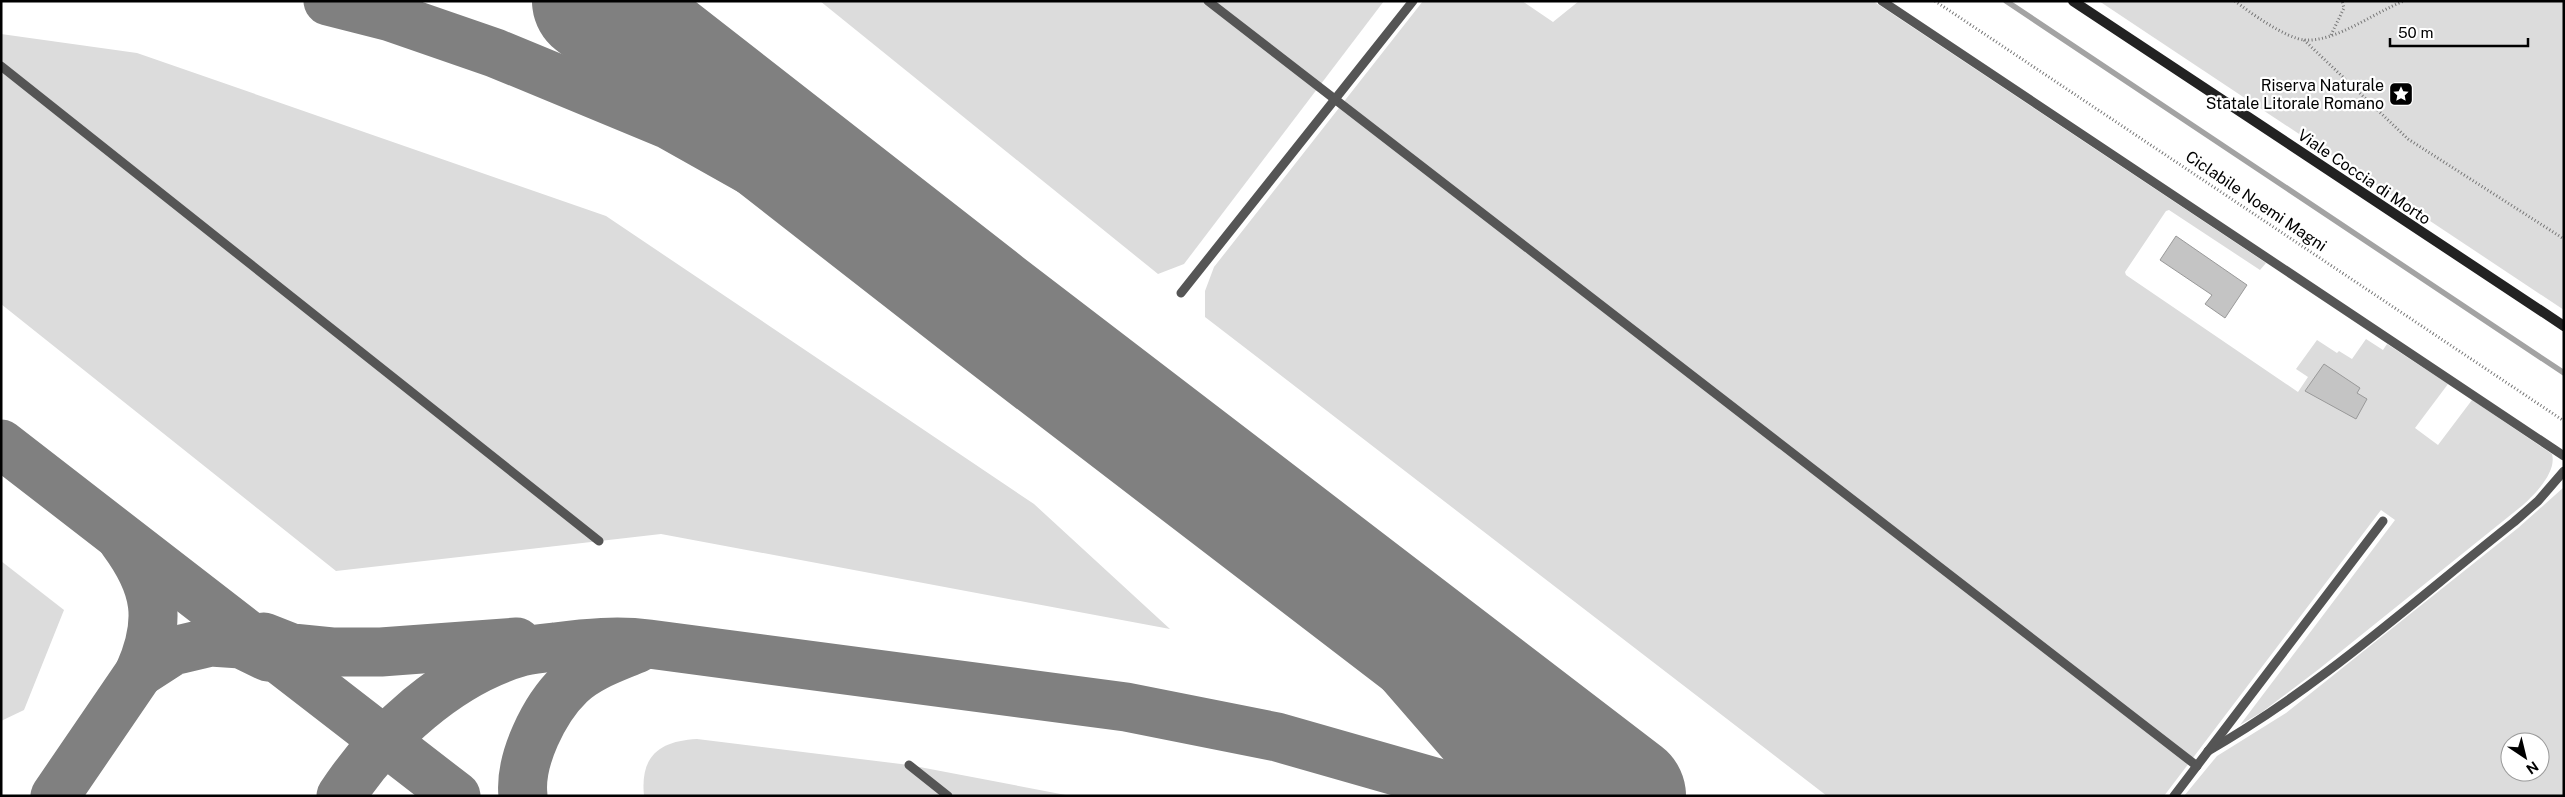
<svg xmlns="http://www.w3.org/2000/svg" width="2565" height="797" font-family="'Public Sans',sans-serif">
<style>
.green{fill:#dcdcdc;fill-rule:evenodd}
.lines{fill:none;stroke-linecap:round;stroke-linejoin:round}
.stream{stroke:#a3a3a3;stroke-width:5.5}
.taxiway{stroke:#808080;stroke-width:49}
.runway{stroke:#808080;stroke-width:124}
.building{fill:#c4c4c4;stroke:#999}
.path{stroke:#777;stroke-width:3;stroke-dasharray:1 2.5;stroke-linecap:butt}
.lane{stroke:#555;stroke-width:9}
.secondary{stroke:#222;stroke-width:10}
.labels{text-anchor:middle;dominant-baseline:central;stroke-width:4.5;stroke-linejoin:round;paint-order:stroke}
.poi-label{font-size:16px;fill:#000;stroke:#fff;text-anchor:end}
.street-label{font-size:16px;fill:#000;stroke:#fff}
</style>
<rect width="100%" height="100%" fill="#fff"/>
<g class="green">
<path d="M820 1H1384L1184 264 1158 274Z"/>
<path d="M1423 1H1522L1553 22 1579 1H1873L2266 263 2260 270 2169 210 2166 211 2125 272 2126 275 2298 392 2308 377 2296 369 2317 340 2337 353 2339 351 2352 359 2366 339 2383 350 2387 344 2448 384 2415 428 2438 445 2472 400 2552 454C2557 472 2535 494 2523 505L2319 669 2262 712 2240 725 2395 520 2381 510 2164 796H1827L1205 317V291L1214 267Z"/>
<path d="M2099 1H2564V310L2144 31Z"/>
<path d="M1 34 137 53 606 216 1034 504 1170 629 661 534 336 571 1 304Z"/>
<path d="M2564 487V796H2184L2217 756 2286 713 2518 528ZM2510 742H2540V772H2510Z"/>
<path d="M1 561 64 610 24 710 1 721Z"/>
<path d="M697 739 909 765 1071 796H644C640 756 659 741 697 739Z"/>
</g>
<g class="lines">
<path class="stream" d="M2006 1 2564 373"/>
<g class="taxiway">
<path d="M328 1 391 17 495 53 667 124 831 216 986 307"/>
<path d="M1 444 456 796"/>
<path d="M1165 444 1395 666 1508 796"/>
<path d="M123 541C157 587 162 621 139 673L173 651 211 642 241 644 268 657"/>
<path d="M264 637 292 648 332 652H381L517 642"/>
<path d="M55 796 139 673"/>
<path d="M341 796C381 735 449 672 521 652 532 649 544 648 555 647 587 643 617 640 649 644L1126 707 1277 737 1459 789 1473 796"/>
<path d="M523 796C519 760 544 709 570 684 589 666 615 658 638 648"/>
</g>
<path class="runway" d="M594 1 986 307 1624 796"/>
</g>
<g class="building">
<path d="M2176 236 2247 285 2225 318 2205 304 2212 295 2160 260Z"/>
<path d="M2324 364 2360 388 2357 393 2367 399 2356 419 2305 391Z"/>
</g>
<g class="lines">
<g class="path">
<path d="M1935 1 2564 421"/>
<path d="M2235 1C2249 12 2287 39 2305 40 2336 42 2375 12 2404 1"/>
<path d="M2331 35 2344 8 2342 1"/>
<path d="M2304 40 2408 139 2564 239"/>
</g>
<g class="lane">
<path d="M1208 1 2197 766"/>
<path d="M1882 1 2564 456"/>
<path d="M1 66 599 541"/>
<path d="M1181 293 1413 1"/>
<path d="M2208 751C2319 688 2414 601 2514 522L2538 501 2564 471"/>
<path d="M909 765 948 796"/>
<path d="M2174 796 2383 521"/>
</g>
<path class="secondary" d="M2073 1 2564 326"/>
</g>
<defs>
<symbol id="sight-square" viewBox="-11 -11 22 22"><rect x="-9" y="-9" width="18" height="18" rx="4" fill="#000" stroke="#fff"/><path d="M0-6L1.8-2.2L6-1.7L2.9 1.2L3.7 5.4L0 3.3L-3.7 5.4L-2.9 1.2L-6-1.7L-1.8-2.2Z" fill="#fff"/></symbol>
</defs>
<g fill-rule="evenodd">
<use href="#sight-square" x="2387" y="80" width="28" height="28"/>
</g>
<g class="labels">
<g class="poi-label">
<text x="2384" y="85">Riserva Naturale<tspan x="2384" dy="18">Statale Litorale Romano</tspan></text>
</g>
<g class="street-label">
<text transform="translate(2364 177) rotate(34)">Viale Coccia di Morto</text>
<text transform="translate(2256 201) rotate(34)">Ciclabile Noemi Magni</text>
</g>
</g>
<rect width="2565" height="797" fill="none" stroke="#000000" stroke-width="5"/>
<g transform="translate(2525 757) rotate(145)"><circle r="24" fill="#ffffff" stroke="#999999"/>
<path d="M0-4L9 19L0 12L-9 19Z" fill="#000000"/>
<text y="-8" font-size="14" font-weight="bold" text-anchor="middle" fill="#000000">N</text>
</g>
<path d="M2390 38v8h138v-8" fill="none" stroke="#000000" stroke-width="2.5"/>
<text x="2398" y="38" font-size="15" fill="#000000" stroke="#ffffff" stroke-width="4" paint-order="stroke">50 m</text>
</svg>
